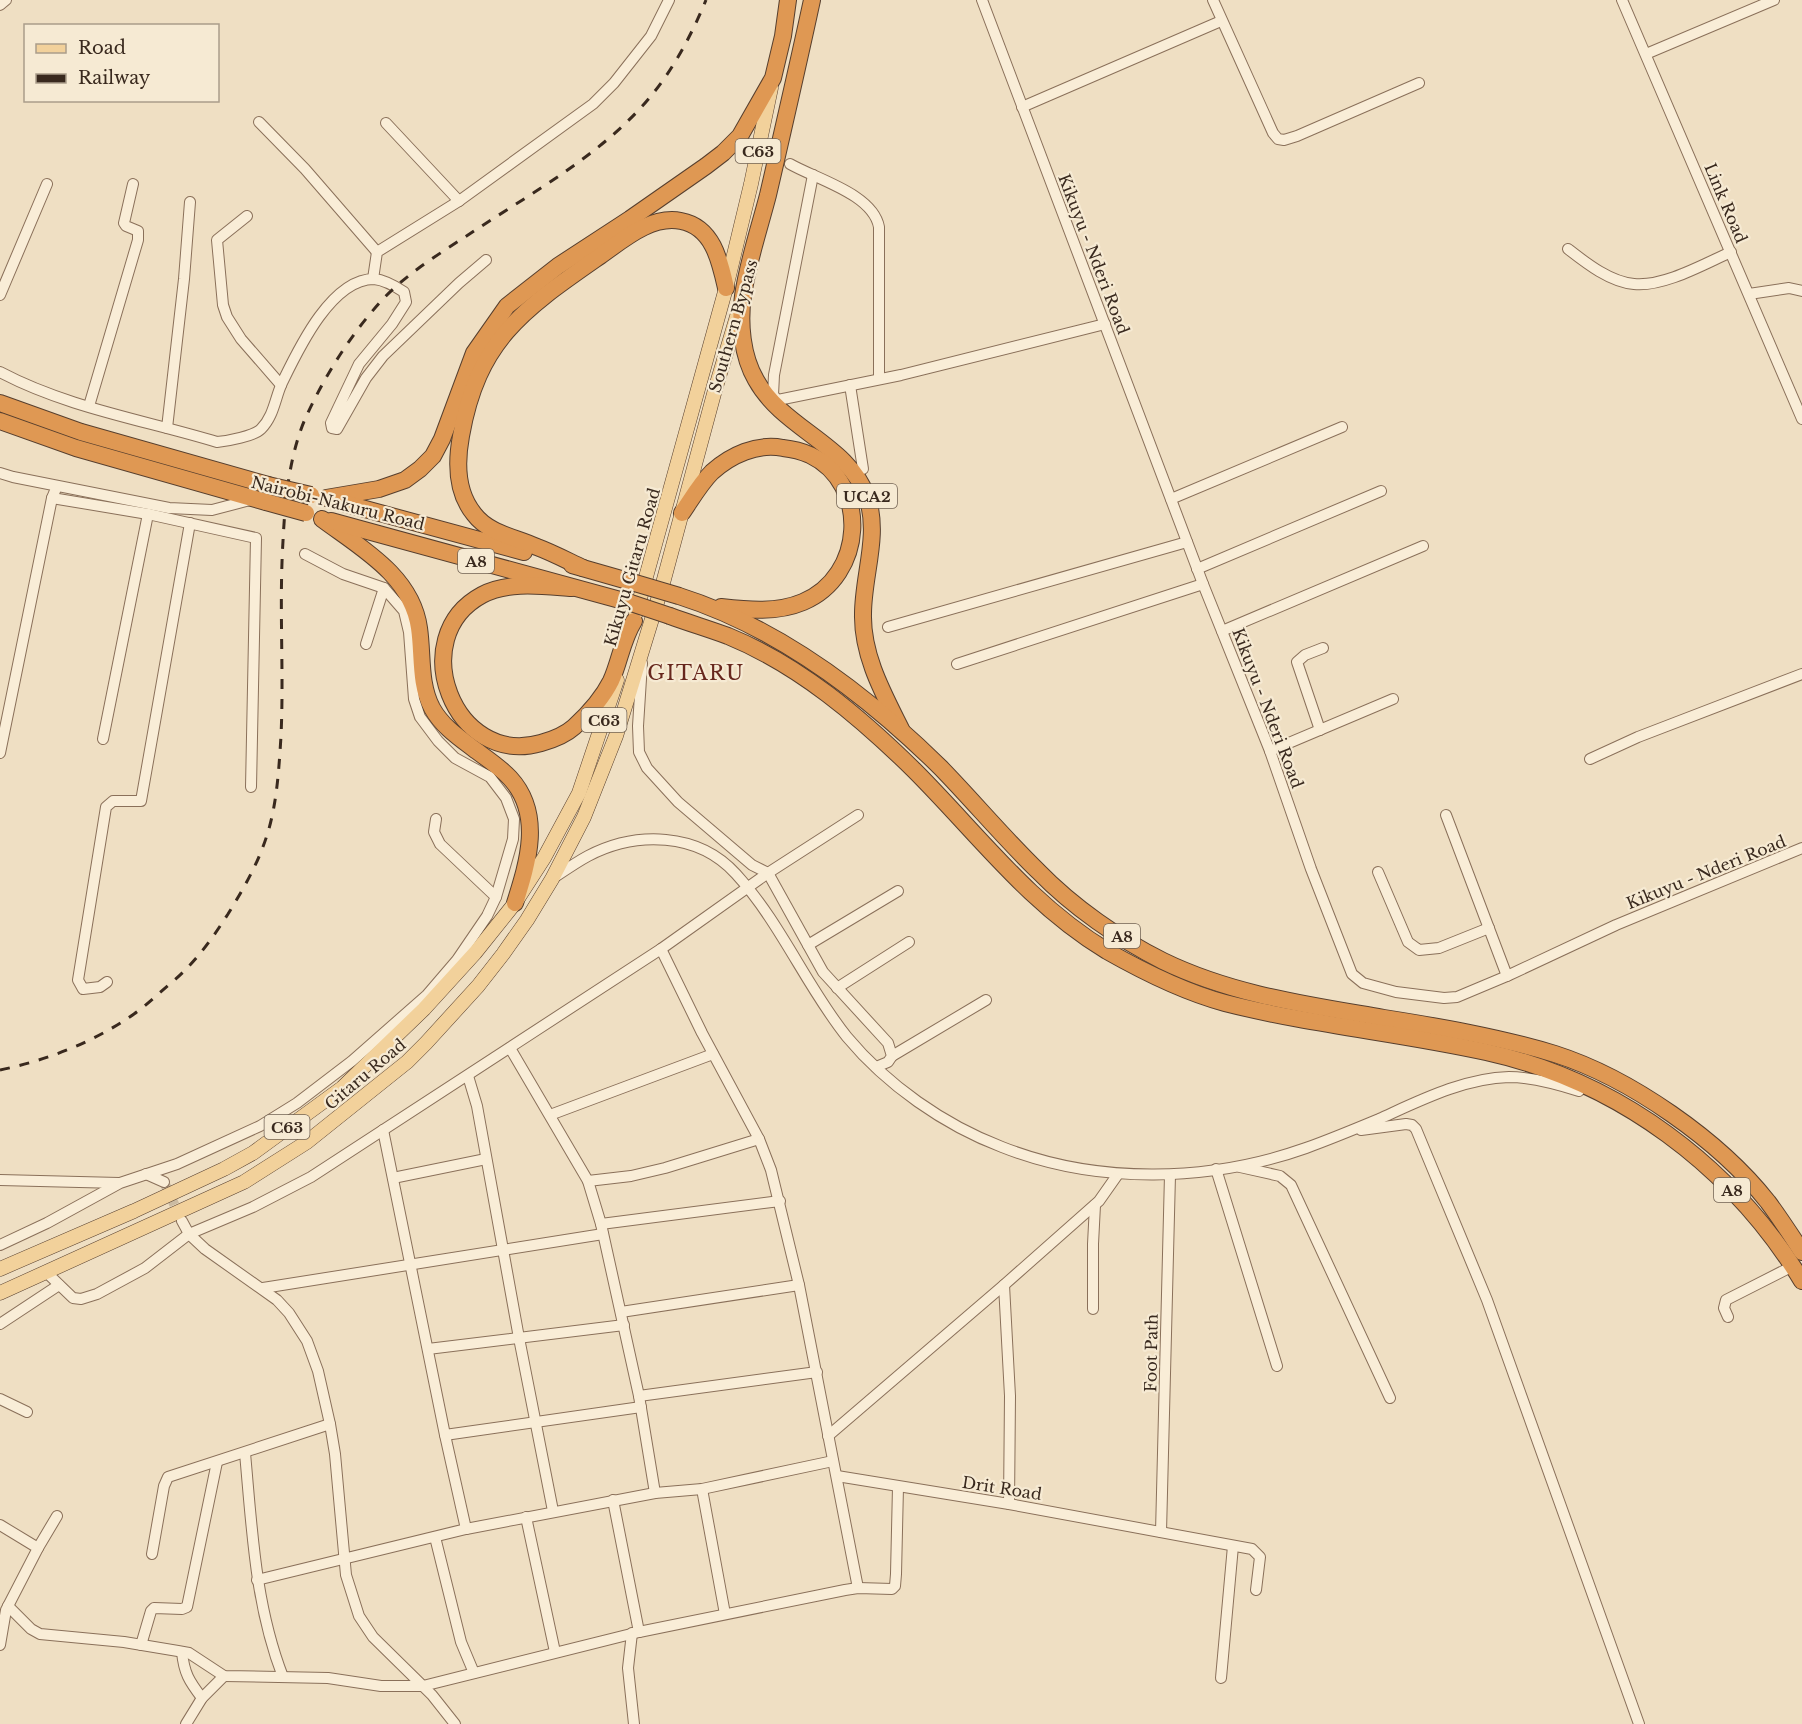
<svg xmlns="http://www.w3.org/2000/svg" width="1802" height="1724" font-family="'Libre Baskerville',serif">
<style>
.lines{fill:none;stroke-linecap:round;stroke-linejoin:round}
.minor-tunnel{stroke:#cbbba2;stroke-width:10;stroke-dasharray:10 5;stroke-linecap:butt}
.minor-casing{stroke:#8a705a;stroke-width:12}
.major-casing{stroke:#573f2e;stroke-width:15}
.highway-casing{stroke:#573f2e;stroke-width:18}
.minor{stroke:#f9edd7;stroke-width:10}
.major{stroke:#f2d19b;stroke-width:14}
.highway{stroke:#df9853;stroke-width:16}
.rail{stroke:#39291e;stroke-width:3;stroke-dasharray:10 10;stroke-linecap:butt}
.highway-bridge-casing{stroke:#573f2e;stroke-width:18;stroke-linecap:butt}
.highway-bridge{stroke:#df9853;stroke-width:16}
.labels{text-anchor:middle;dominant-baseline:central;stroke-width:4.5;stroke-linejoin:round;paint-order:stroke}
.shield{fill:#f6ead3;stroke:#726354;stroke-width:1.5}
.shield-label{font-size:15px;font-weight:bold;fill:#39291e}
.street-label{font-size:16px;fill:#39291e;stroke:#f6ead3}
.quarter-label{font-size:20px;letter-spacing:1.5px;fill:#67271d;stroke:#f6ead3}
</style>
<rect width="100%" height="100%" fill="#efdfc3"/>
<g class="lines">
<path class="minor-tunnel" d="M164 1182 180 1217"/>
<defs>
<g id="minor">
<path d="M982 0 1203 584 1270 751 1311 869 1352 974 1363 983 1396 992 1444 998 1457 997 1507 976 1616 925 1802 848"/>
<path d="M1213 0 1273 133 1278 139 1284 140 1297 136 1419 83"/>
<path d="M1622 0 1802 419"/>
<path d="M0 5 6 0"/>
<path d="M1646 54 1774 0"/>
<path d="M1022 107 1221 21"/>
<path d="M259 122 305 169 377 252"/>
<path d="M386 123 459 201"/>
<path d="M790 164C816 179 873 194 879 227V379"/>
<path d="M813 175 774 375 773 395 778 400 901 375 1105 324"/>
<path d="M247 216 217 240 223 305 227 317 241 339 281 385"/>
<path d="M1568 249C1586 263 1610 282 1634 284 1664 287 1704 264 1731 252"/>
<path d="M373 279 377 252 459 201 593 104 614 83 651 36 669 0"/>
<path d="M1749 294 1789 288 1802 291"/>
<path d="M0 295 47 184"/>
<path d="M0 372C68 408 145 420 217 442 228 441 254 436 261 429 274 416 275 398 282 383 298 350 331 279 374 279 385 280 395 286 404 292L406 302 392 324 359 364 331 423 332 428 337 429 366 378 383 356 459 283 486 260"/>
<path d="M850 385 863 469"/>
<path d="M89 406 138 240V231L126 226 124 223 133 184"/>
<path d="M167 428 184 279 190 202"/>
<path d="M0 473 13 477 169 508 212 510 250 500"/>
<path d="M52 498 148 514 256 538 251 787"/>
<path d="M1171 499 1342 427"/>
<path d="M1197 569 1381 491"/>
<path d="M888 627 1187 542"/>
<path d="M1222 631 1423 546"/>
<path d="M366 644 384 588"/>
<path d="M642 663 638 726 639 752 647 768 678 802 752 865 768 873 823 972 888 1043 892 1056 888 1062 876 1067"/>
<path d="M957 664 1203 584"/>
<path d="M1320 730 1297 662 1305 655 1323 648"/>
<path d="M103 739 148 514"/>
<path d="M1270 751 1393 699"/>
<path d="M0 753 52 498 57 486"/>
<path d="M1590 759 1638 737 1802 674"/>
<path d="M1446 815 1507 976"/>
<path d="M436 819 434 832 440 844 496 897"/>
<path d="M1378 872 1408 942 1419 950 1439 948 1489 928"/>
<path d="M552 879C564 871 575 863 588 856 636 831 698 832 736 874 781 923 806 986 847 1037 887 1085 944 1125 1002 1147 1098 1185 1210 1182 1306 1148 1331 1139 1355 1129 1379 1119 1419 1101 1464 1078 1509 1077 1532 1077 1557 1084 1579 1091"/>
<path d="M808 945 898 891"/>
<path d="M661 949 702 1033 759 1139 771 1170 799 1285 858 1588"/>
<path d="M107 982 100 987 83 989 78 980 106 807 113 801H141L190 523"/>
<path d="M837 988 909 942"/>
<path d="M510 1048 588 1181 601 1224 639 1396 655 1493"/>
<path d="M892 1056 986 1000"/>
<path d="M468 1076 477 1106 519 1338 553 1511"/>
<path d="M550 1115 713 1054"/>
<path d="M383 1130 445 1435 466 1529"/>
<path d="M1361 1130 1406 1124 1412 1125 1416 1129 1487 1300 1639 1724"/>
<path d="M1240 1167 1280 1176 1291 1185 1390 1398"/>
<path d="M1216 1169 1277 1366"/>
<path d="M146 1174 164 1182"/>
<path d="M393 1178 486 1159"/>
<path d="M0 1180 119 1183"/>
<path d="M588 1181 631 1176 665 1168 759 1139"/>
<path d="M182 1221 189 1234 205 1249 277 1300 289 1313 307 1341 318 1371 330 1424 335 1454 346 1575 359 1616 373 1637 432 1695 455 1724"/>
<path d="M601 1224 780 1201"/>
<path d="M0 1245 47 1223 120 1183 177 1164 260 1126 297 1103 352 1061 427 995 457 960 487 916 496 897 513 839 514 819 506 798 490 777 455 758 438 741 420 717 414 699 409 632 404 611 384 588 343 574 305 554"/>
<path d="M47 1273 73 1298 81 1299 97 1294 145 1268 189 1234 253 1207 311 1177 661 949 768 873 858 815"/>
<path d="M1004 1285 1010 1396 1009 1504"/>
<path d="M263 1288 603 1234"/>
<path d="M1093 1309V1244L1095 1205"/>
<path d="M621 1312 799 1285"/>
<path d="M1728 1317 1724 1308 1726 1300 1793 1266"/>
<path d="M0 1324 59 1285"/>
<path d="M428 1349 624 1325"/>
<path d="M639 1396 817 1372"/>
<path d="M0 1399 27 1412"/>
<path d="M445 1435 641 1407"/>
<path d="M828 1436 1004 1285 1099 1201 1118 1174"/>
<path d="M245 1453C252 1529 255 1605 283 1677"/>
<path d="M837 1476 1009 1504 1252 1549 1260 1557 1256 1590"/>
<path d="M702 1489 725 1614"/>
<path d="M613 1500 639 1632"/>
<path d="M526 1517 555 1652"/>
<path d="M0 1525 38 1548 6 1610 0 1645"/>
<path d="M1161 1532 1170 1175"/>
<path d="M435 1537 461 1642 474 1673"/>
<path d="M38 1548 57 1516"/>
<path d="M152 1554 164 1486 168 1477 330 1424"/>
<path d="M257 1580 466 1529 655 1493 702 1489 833 1461"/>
<path d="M8 1606 31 1629 40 1634 124 1642 178 1651 189 1653 224 1676 328 1678 381 1686H423L639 1632 845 1590 858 1588 892 1589 895 1586 896 1574 898 1487"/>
<path d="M632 1633 628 1668 634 1724"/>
<path d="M141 1645 151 1611 154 1608 182 1609 187 1607 217 1462"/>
<path d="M182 1652C184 1673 189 1681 202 1698"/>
<path d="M1221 1678 1233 1546"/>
<path d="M186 1724 202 1698 224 1676"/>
</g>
<g id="major">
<path d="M636 613 726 288 751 184 771 88"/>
<path d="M0 1269 134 1211 224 1169 253 1153 342 1088 424 1009 475 953 515 903 544 858 579 793 617 680"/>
<path d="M0 1293 244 1182 307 1142 407 1062 426 1043 478 986 503 954 527 920 552 879 584 817 616 736 663 583 715 390 738 313"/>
</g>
<g id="highway">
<path d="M812 0C798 65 783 130 768 195 760 226 747 265 743 296 739 323 742 356 756 380 783 429 849 445 867 497 880 535 863 575 863 614 862 655 883 693 901 729"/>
<path d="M0 403 81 432 268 485"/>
<path d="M0 421 76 448 266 502"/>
<path d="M326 498 379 489 405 480 420 469 433 456 442 439 474 353 507 306 558 266 630 219 706 166 723 153 740 136 773 78 783 36 788 0"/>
<path d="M332 500 524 552"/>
<path d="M682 513C691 500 700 484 712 472 731 455 757 443 783 448 792 449 801 451 810 455 870 484 865 576 803 602 777 613 748 610 721 607"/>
<path d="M322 519C361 548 412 576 419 628 423 655 419 683 432 708 442 726 458 737 474 749 486 758 500 767 510 778 543 814 528 862 515 903"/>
<path d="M331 521 631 603"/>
<path d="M572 565 635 583"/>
<path d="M583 568C568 561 553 553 537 547 516 537 489 534 474 514 456 492 456 463 461 436 478 339 524 309 600 256 623 240 651 215 681 221 713 227 720 261 726 288"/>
<path d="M572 588C543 586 508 581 482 595 404 637 454 768 541 743 552 740 565 735 574 727 587 715 603 697 611 681 620 661 622 640 634 621"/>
<path d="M679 596C780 628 867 695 941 768 974 802 1004 838 1038 871 1073 907 1119 939 1163 961 1233 995 1309 1005 1384 1018 1441 1027 1499 1037 1555 1054 1630 1078 1719 1140 1768 1202 1780 1218 1791 1235 1802 1252"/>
<path d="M670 616C689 623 709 629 728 636 799 665 860 717 914 770 978 834 1029 904 1107 951 1144 972 1184 992 1225 1003 1311 1025 1400 1033 1486 1052 1618 1081 1732 1166 1802 1281"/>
</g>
</defs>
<use href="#minor" class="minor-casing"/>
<use href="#major" class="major-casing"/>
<use href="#highway" class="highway-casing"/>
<use href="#minor" class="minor"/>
<use href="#major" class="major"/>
<use href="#highway" class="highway"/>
<path class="rail" d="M0 1070C48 1060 94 1042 134 1014 147 1005 159 993 171 983 195 963 212 939 228 914 244 888 259 862 268 832 277 802 279 768 281 736 284 671 279 606 283 541 285 501 289 457 305 419 325 375 352 332 385 297 410 271 444 251 474 231 535 191 604 153 651 96 674 68 692 34 706 0"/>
<defs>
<g id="highway-bridge">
<path d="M268 485 311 495"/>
<path d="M266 502 306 513"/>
<path d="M635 583 679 596"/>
<path d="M631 603 670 616"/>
</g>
</defs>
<use href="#highway-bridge" class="highway-bridge-casing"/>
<use href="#highway-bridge" class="highway-bridge"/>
</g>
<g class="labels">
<g class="shield">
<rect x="735.5" y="139" width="45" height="24" rx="4.5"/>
<rect x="837" y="484" width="60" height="24" rx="4.5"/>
<rect x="458" y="549" width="36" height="24" rx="4.5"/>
<rect x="581.5" y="708" width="45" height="24" rx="4.5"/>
<rect x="1104" y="924" width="36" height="24" rx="4.5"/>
<rect x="264.5" y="1115" width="45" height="24" rx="4.5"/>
<rect x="1714" y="1178" width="36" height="24" rx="4.5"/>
</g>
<g class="shield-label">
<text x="758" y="151">C63</text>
<text x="867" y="496">UCA2</text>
<text x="476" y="561">A8</text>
<text x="604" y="720">C63</text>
<text x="1122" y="936">A8</text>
<text x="287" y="1127">C63</text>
<text x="1732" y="1190">A8</text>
</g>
<g class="street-label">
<text transform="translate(1726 203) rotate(67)">Link Road</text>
<text transform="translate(1094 254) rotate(69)">Kikuyu - Nderi Road</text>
<text transform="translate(733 326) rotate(-74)">Southern Bypass</text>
<text transform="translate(338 503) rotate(14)">Nairobi-Nakuru Road</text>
<text transform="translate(632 567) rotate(-74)">Kikuyu Gitaru Road</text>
<text transform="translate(1268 708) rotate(69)">Kikuyu - Nderi Road</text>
<text transform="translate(1706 872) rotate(-22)">Kikuyu - Nderi Road</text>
<text transform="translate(365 1074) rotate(-40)">Gitaru Road</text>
<text transform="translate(1151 1353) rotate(-89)">Foot Path</text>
<text transform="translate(1002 1488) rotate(9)">Drit Road</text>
</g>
<g class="quarter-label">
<text x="696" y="673">GITARU</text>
</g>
</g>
<rect x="24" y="24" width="195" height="78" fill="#f6ead3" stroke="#aa9d8b" stroke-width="1.5"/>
<rect x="36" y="44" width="30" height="9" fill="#f2d19b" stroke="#aa9d8b" stroke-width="1.5"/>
<text x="78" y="54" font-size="18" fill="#39291e">Road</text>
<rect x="36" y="74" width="30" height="9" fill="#39291e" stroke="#aa9d8b" stroke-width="1.5"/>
<text x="78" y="84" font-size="18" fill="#39291e">Railway</text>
</svg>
